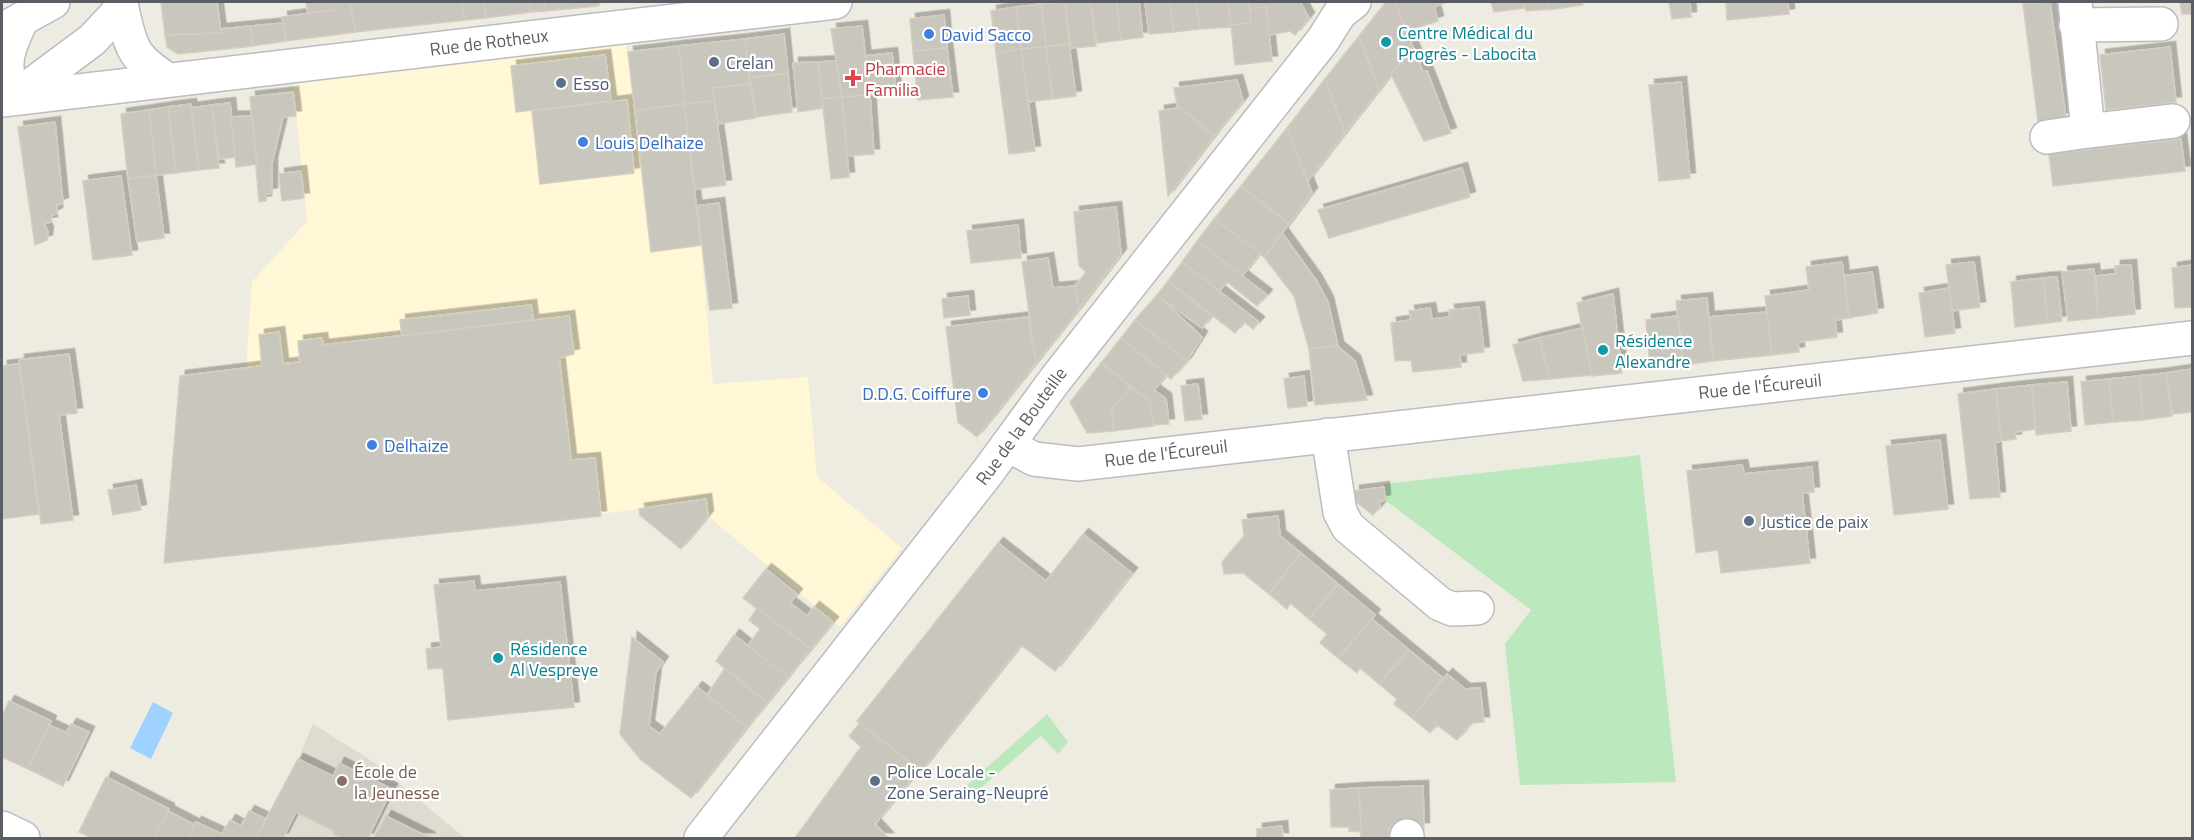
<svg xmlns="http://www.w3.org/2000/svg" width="2194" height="840" font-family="'Titillium Web',sans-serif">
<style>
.commercial{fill:#fff7d5}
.education{fill:#dedbd0}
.green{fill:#bbe9bd}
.water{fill:#a0d2ff}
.building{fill:#c9c6be;stroke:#d4cebf;stroke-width:1.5;filter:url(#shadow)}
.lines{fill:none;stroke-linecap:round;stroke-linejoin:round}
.minor-casing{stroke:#b9bcc2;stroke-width:36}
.minor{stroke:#fff;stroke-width:33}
.shop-dot{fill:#3f7fe0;stroke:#fff;stroke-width:2}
.culture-dot{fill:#0f9aa8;stroke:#fff;stroke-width:2}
.service-dot{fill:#5c6f8a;stroke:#fff;stroke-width:2}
.health-dot{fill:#e0444e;stroke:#fff;stroke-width:2}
.education-dot{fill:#8d6e63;stroke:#fff;stroke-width:2}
.labels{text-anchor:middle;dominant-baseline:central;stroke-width:4.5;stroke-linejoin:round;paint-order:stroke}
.culture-label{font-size:18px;fill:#0d838f;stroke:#fff;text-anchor:start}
.shop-label{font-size:18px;fill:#366cbe;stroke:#fff;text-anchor:start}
.street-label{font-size:18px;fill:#5a5e64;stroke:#fff}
.service-label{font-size:18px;fill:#4e5e75;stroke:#fff;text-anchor:start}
.health-label{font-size:18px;fill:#be3a42;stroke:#fff;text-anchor:start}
.education-label{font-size:18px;fill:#785e54;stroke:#fff;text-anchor:start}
</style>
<defs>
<filter id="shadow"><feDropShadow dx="5.5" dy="-5.5" stdDeviation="0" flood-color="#0004"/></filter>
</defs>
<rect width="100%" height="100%" fill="#eeece1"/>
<path class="commercial" d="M626 43 650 252 701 246 713 384 808 377 817 477 902 548 840 627 708 516 681 549 640 515 639 509 601 514V516L164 563 180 376 246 368 252 282 307 221 293 83Z"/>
<path class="education" d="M313 724 375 763 465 838H256L298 759Z"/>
<g class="green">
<path d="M1640 455 1676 782 1520 785 1505 644 1531 610 1385 500 1384 484Z"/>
<path d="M1047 714 1068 742 1058 754 1041 736 974 794 967 785Z"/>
</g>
<path class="water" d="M153 702 173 713 151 759 130 748Z"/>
<g class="building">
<path d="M161 2H217L221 33 165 35Z"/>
<path d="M306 2H333L334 10 308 13Z"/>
<path d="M333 2H350L356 32 286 41 282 17 334 10Z"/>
<path d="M350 2H462L465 20 356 32Z"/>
<path d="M462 2H484L486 18 465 20Z"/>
<path d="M484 2H530L531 12 486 18Z"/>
<path d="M530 2H545L546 11 531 12Z"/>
<path d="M545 2H601L598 6 546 11Z"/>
<path d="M1065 2H1090L1096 46 1071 48Z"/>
<path d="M1065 2 1069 44 1046 47 1041 4Z"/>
<path d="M1090 2H1117L1121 40 1097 43Z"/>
<path d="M1117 2H1139L1143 37 1121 40Z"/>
<path d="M1145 2H1170L1174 32 1149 34Z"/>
<path d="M1170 2H1196L1200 29 1174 32Z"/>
<path d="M1196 2H1228L1231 27 1200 29Z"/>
<path d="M1228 2H1249L1251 23 1231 25Z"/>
<path d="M1249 2H1300L1309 18 1295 35 1290 31 1269 35 1266 7 1250 9Z"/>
<path d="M1386 2H1395L1413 47 1379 90 1359 36Z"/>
<path d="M1395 2H1447L1434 7 1438 21 1407 31Z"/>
<path d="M1491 2H1523L1524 8 1494 12Z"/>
<path d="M1523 2H1548L1550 9 1526 11Z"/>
<path d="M1548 2H1582L1583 5 1550 10Z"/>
<path d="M1669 2H1690L1691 17 1672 19Z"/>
<path d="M1726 2H1788L1789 14 1727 20Z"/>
<path d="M2050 2 2066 118 2038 121 2023 4Z"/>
<path d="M2180 2H2192V14H2182Z"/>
<path d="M1041 4 1046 47 1021 49 1016 7Z"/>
<path d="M1016 7 1021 49 996 53 991 11Z"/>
<path d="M1266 7 1272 61 1235 65 1231 25 1251 23 1250 9Z"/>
<path d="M944 15 947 48 913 51 910 19Z"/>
<path d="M284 23 286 41 253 46 251 26Z"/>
<path d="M251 26 253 46 178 54 167 47 165 35 221 33V29Z"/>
<path d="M862 26 870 95 842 97 831 29Z"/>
<path d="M784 34 788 73 750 78 745 39Z"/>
<path d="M1359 36 1379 90 1345 133 1325 79Z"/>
<path d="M745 39 750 84 713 88 714 101 685 104 679 46Z"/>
<path d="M1069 44 1076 96 1053 99 1046 47Z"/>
<path d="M679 46 685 104 635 111 628 52Z"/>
<path d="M1046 47 1052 99 1027 102 1021 49Z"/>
<path d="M1413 47 1423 72 1427 71 1451 133 1424 141 1391 74Z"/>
<path d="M2170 47 2176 102 2106 110 2100 55Z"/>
<path d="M947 48 953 97 918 100 913 51Z"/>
<path d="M1021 49 1035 151 1009 154 996 53Z"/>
<path d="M892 53 896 92 870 95 865 56Z"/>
<path d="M605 55 611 101 516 112 511 66Z"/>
<path d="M836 61 842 97 822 99 818 62Z"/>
<path d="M818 62 823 108 798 112 793 63Z"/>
<path d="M788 73 792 112 756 117 750 78Z"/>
<path d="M1325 79 1345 133 1307 182 1287 128Z"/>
<path d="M1237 80 1243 101 1214 136 1177 105 1174 88Z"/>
<path d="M1681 82 1690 178 1659 181 1649 85Z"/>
<path d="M750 84 756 118 718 124 713 88Z"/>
<path d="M293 92 296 116 283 117 272 163V193L266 194V201L259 202 250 97Z"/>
<path d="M870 95 874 154 845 156 842 97Z"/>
<path d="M842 97 849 177 831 179 822 99Z"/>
<path d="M627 100 634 173 540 184 532 111Z"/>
<path d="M714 101 726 185 695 189 684 104Z"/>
<path d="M230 103 236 157 219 159 212 105Z"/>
<path d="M191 104 199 170 176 173 168 107Z"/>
<path d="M684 104 701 245 651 252 635 111Z"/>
<path d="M212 105 219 168 199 170 191 108Z"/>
<path d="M1177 105 1214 136 1168 196 1159 111 1178 108Z"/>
<path d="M168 107 176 173 156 175 149 110Z"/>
<path d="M149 110 156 175 128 179 121 114Z"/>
<path d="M252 116 257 164 236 167 231 117Z"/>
<path d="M55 122 63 203 57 205V213L51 216 52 222 44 223 48 232 47 240 35 245 18 127Z"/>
<path d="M1287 128 1312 193 1289 224 1241 186Z"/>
<path d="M2181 139 2185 171 2053 186 2049 154Z"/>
<path d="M1462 168 1470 197 1329 238 1318 210Z"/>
<path d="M301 171 304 198 282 201 279 174Z"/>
<path d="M156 175 164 238 137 242 128 179Z"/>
<path d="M121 176 132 255 93 260 83 181Z"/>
<path d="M1241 186 1289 224 1264 257 1214 219Z"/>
<path d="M719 203 732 308 710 310 697 206Z"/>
<path d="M1116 207 1121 254 1079 309 1075 286 1086 272 1079 266 1074 212Z"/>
<path d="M1214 219 1260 253 1242 276 1197 241Z"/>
<path d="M1018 225 1021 258 971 263 967 231Z"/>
<path d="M1282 233 1316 280 1328 302 1338 346 1309 349 1294 296 1264 257Z"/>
<path d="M1197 241 1267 295 1257 306 1227 282 1219 291 1182 262Z"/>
<path d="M1048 258 1053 288 1075 286 1079 309 1036 363 1022 262Z"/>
<path d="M1182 262 1259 322 1253 329 1244 322 1235 333 1168 281Z"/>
<path d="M1842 262 1849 318 1835 320 1837 337 1798 342 1799 352 1772 355 1765 296 1809 290 1806 267Z"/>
<path d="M1974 262 1980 307 1952 311 1946 265Z"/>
<path d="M2131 265 2135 314 2098 318 2096 276 2115 274V266Z"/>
<path d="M2192 265V307L2175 308 2172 268Z"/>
<path d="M2094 269 2098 318 2068 321 2062 272Z"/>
<path d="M1872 272 1878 313 1849 318 1844 276Z"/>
<path d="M2057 277 2062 321 2048 323 2043 278Z"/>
<path d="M2043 278 2048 323 2015 327 2011 282Z"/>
<path d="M1168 281 1212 316 1202 328 1157 295Z"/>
<path d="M1949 288 1955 333 1925 337 1919 293Z"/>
<path d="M1613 294 1622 373 1592 376 1577 303Z"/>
<path d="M1157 295 1202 337 1187 361 1135 320Z"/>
<path d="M968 296 970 315 944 318 942 299Z"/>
<path d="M1707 298 1713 361 1684 365 1676 301Z"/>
<path d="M531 305 533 320 402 336 400 320Z"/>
<path d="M1479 307 1484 352 1460 355 1461 367 1413 372 1411 360 1395 361 1391 323 1411 320 1409 311 1430 308 1432 319 1450 317 1449 310Z"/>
<path d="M1767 312 1772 355 1713 361 1710 317Z"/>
<path d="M569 316 574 354 559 358 571 460 595 458 601 516 164 563 180 376 262 366 259 335 279 332 283 364 300 362 298 341 322 338 323 345Z"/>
<path d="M1677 316 1684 365 1650 368 1646 320Z"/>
<path d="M1028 317 1036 363 977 437 958 422 946 327Z"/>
<path d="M1135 320 1187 361 1171 379 1121 338Z"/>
<path d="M1583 328 1592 375 1550 379 1539 338Z"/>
<path d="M1121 338 1166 375 1154 390 1166 399 1169 424 1152 425 1150 401 1101 363Z"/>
<path d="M1539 338 1550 379 1523 381 1513 345Z"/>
<path d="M1337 346 1355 361 1367 400 1315 405 1309 349Z"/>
<path d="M69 354 77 413 59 415 73 520 41 524 19 360Z"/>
<path d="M1101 363 1131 387 1112 409 1113 431 1087 433 1070 402Z"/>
<path d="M19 364 39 514 2 519V366Z"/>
<path d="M2192 369V412L2173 414 2166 373Z"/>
<path d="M2166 373 2172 416 2143 420 2139 376Z"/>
<path d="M1304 376 1307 406 1288 408 1284 379Z"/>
<path d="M2139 376 2143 420 2113 422 2109 379Z"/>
<path d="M2109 379 2113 422 2085 425 2081 382Z"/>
<path d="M2067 382 2071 431 2036 435 2032 385Z"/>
<path d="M1198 384 1202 419 1185 421 1181 386Z"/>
<path d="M2032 385 2035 429 2015 432 2016 439 2001 441 1996 389Z"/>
<path d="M1131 387 1150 401 1153 426 1113 431 1112 409Z"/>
<path d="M1996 389 2001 441 1995 443 2000 497 1970 499 1958 394Z"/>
<path d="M1940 440 1948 509 1894 515 1886 446Z"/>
<path d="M1742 465 1744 474 1812 467 1814 492 1802 493 1810 563 1721 573 1718 550 1696 553 1687 471Z"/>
<path d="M136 485 141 510 113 515 108 490Z"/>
<path d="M1384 487 1385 500 1379 501 1380 507 1373 515 1355 501 1354 491Z"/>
<path d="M706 499 708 516 681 549 640 515 639 509Z"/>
<path d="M1278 516 1280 536 1301 553 1269 594 1243 573 1224 574 1222 562 1244 536 1242 520Z"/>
<path d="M1083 534 1132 573 1055 671 1021 645 921 771 857 721 998 543 1046 581Z"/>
<path d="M1301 553 1338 584 1309 619 1290 603 1287 609 1269 594Z"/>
<path d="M766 569 797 594 790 603 807 616 814 607 833 622 811 649 743 598Z"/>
<path d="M474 581 475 591 560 582 574 707 448 720 443 668 428 669 426 649 441 647 434 585Z"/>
<path d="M1338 584 1375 615 1338 658 1320 643 1327 634 1309 619Z"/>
<path d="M757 608 811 649 788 677 747 647 760 629 749 620Z"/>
<path d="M1372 619 1409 650 1379 684 1360 668 1357 673 1338 658Z"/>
<path d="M734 635 788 677 767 703 716 661Z"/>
<path d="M632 637 663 662 656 672 649 726 660 734 697 687 747 727 691 798 640 759 620 734Z"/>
<path d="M1409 650 1443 678 1412 718 1394 704 1397 699 1379 684Z"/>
<path d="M725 668 767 703 747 727 707 695Z"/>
<path d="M1447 674 1465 689 1480 688 1484 722 1471 723 1457 740 1437 725 1430 733 1412 718Z"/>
<path d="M9 701 51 721 28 769 2 757V716Z"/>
<path d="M860 723 919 770 875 824 888 838H795L861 747 849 736Z"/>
<path d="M71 724 89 732 63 786 28 769 49 725 66 733Z"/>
<path d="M298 759 333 776 339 763 392 789 368 838H342L333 834 334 831 296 812 283 838H256Z"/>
<path d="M106 777 169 809 154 838H92L79 832Z"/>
<path d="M1423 786 1424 828H1389V838H1361L1359 788Z"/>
<path d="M1359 788 1361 832 1349 831V827H1331L1330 790Z"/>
<path d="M168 811 195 825 188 838H154Z"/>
<path d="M249 811 266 819 256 838H223L222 834 230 820 241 826Z"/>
<path d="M386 816 430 838H374Z"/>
<path d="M196 822 222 834 224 838H188Z"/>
<path d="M1282 826 1283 838H1257V829Z"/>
</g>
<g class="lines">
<defs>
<g id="minor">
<path d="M120 2C132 44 126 53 168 80"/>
<path d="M2075 2 2088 131 2173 121"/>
<path d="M22 19C7 50 1 65 14 98L92 40 122 8"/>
<path d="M2076 25 2161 24"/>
<path d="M2 30 53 2"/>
<path d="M2 100 835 2"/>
<path d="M2047 137 2088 131"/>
<path d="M1328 435 1340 512 1348 527 1440 604 1452 609 1477 608"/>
<path d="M1008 445 1034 459 1078 464 2192 338"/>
<path d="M2 828 23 838"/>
<path d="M1407 836V838"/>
<path d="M701 838 987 473 1055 380 1323 40 1340 13 1354 2"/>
</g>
</defs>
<use href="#minor" class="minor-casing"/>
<use href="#minor" class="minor"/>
</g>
<g class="shop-dot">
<circle cx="929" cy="34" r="6"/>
<circle cx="583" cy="142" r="6"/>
<circle cx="983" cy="393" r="6"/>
<circle cx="372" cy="445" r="6"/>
</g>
<g class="culture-dot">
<circle cx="1386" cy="42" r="6"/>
<circle cx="1603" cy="350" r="6"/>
<circle cx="498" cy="658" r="6"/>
</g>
<g class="service-dot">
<circle cx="714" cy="62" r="6"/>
<circle cx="561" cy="83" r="6"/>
<circle cx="1749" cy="521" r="6"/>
<circle cx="875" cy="781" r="6"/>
</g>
<path class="health-dot" d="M850 69h6v6h6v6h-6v6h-6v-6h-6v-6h6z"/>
<circle class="education-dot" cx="342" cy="781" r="6"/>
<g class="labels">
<g class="culture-label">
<text x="1398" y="32">Centre Médical du<tspan x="1398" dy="21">Progrès - Labocita</tspan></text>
<text x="1615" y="340">Résidence<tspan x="1615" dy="21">Alexandre</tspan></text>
<text x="510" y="648">Résidence<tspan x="510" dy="21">Al Vespreye</tspan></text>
</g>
<g class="shop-label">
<text x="941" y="34">David Sacco</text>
<text x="595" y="142">Louis Delhaize</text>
<text x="971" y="393" text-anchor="end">D.D.G. Coiffure</text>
<text x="384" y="445">Delhaize</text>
</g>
<g class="street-label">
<text transform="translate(489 42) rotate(-7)">Rue de Rotheux</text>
<text transform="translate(1760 386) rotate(-6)">Rue de l'Écureuil</text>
<text transform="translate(1021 426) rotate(-54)">Rue de la Bouteille</text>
<text transform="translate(1166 453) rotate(-7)">Rue de l'Écureuil</text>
</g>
<g class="service-label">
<text x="726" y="62">Crelan</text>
<text x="573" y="83">Esso</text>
<text x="1761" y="521">Justice de paix</text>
<text x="887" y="771">Police Locale -<tspan x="887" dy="21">Zone Seraing-Neupré</tspan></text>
</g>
<g class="health-label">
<text x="865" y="68">Pharmacie<tspan x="865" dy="21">Familia</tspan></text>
</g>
<g class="education-label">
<text x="354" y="771">École de<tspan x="354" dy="21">la Jeunesse</tspan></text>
</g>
</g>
<rect width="2194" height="840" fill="none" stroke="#5a5e64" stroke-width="6"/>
</svg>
